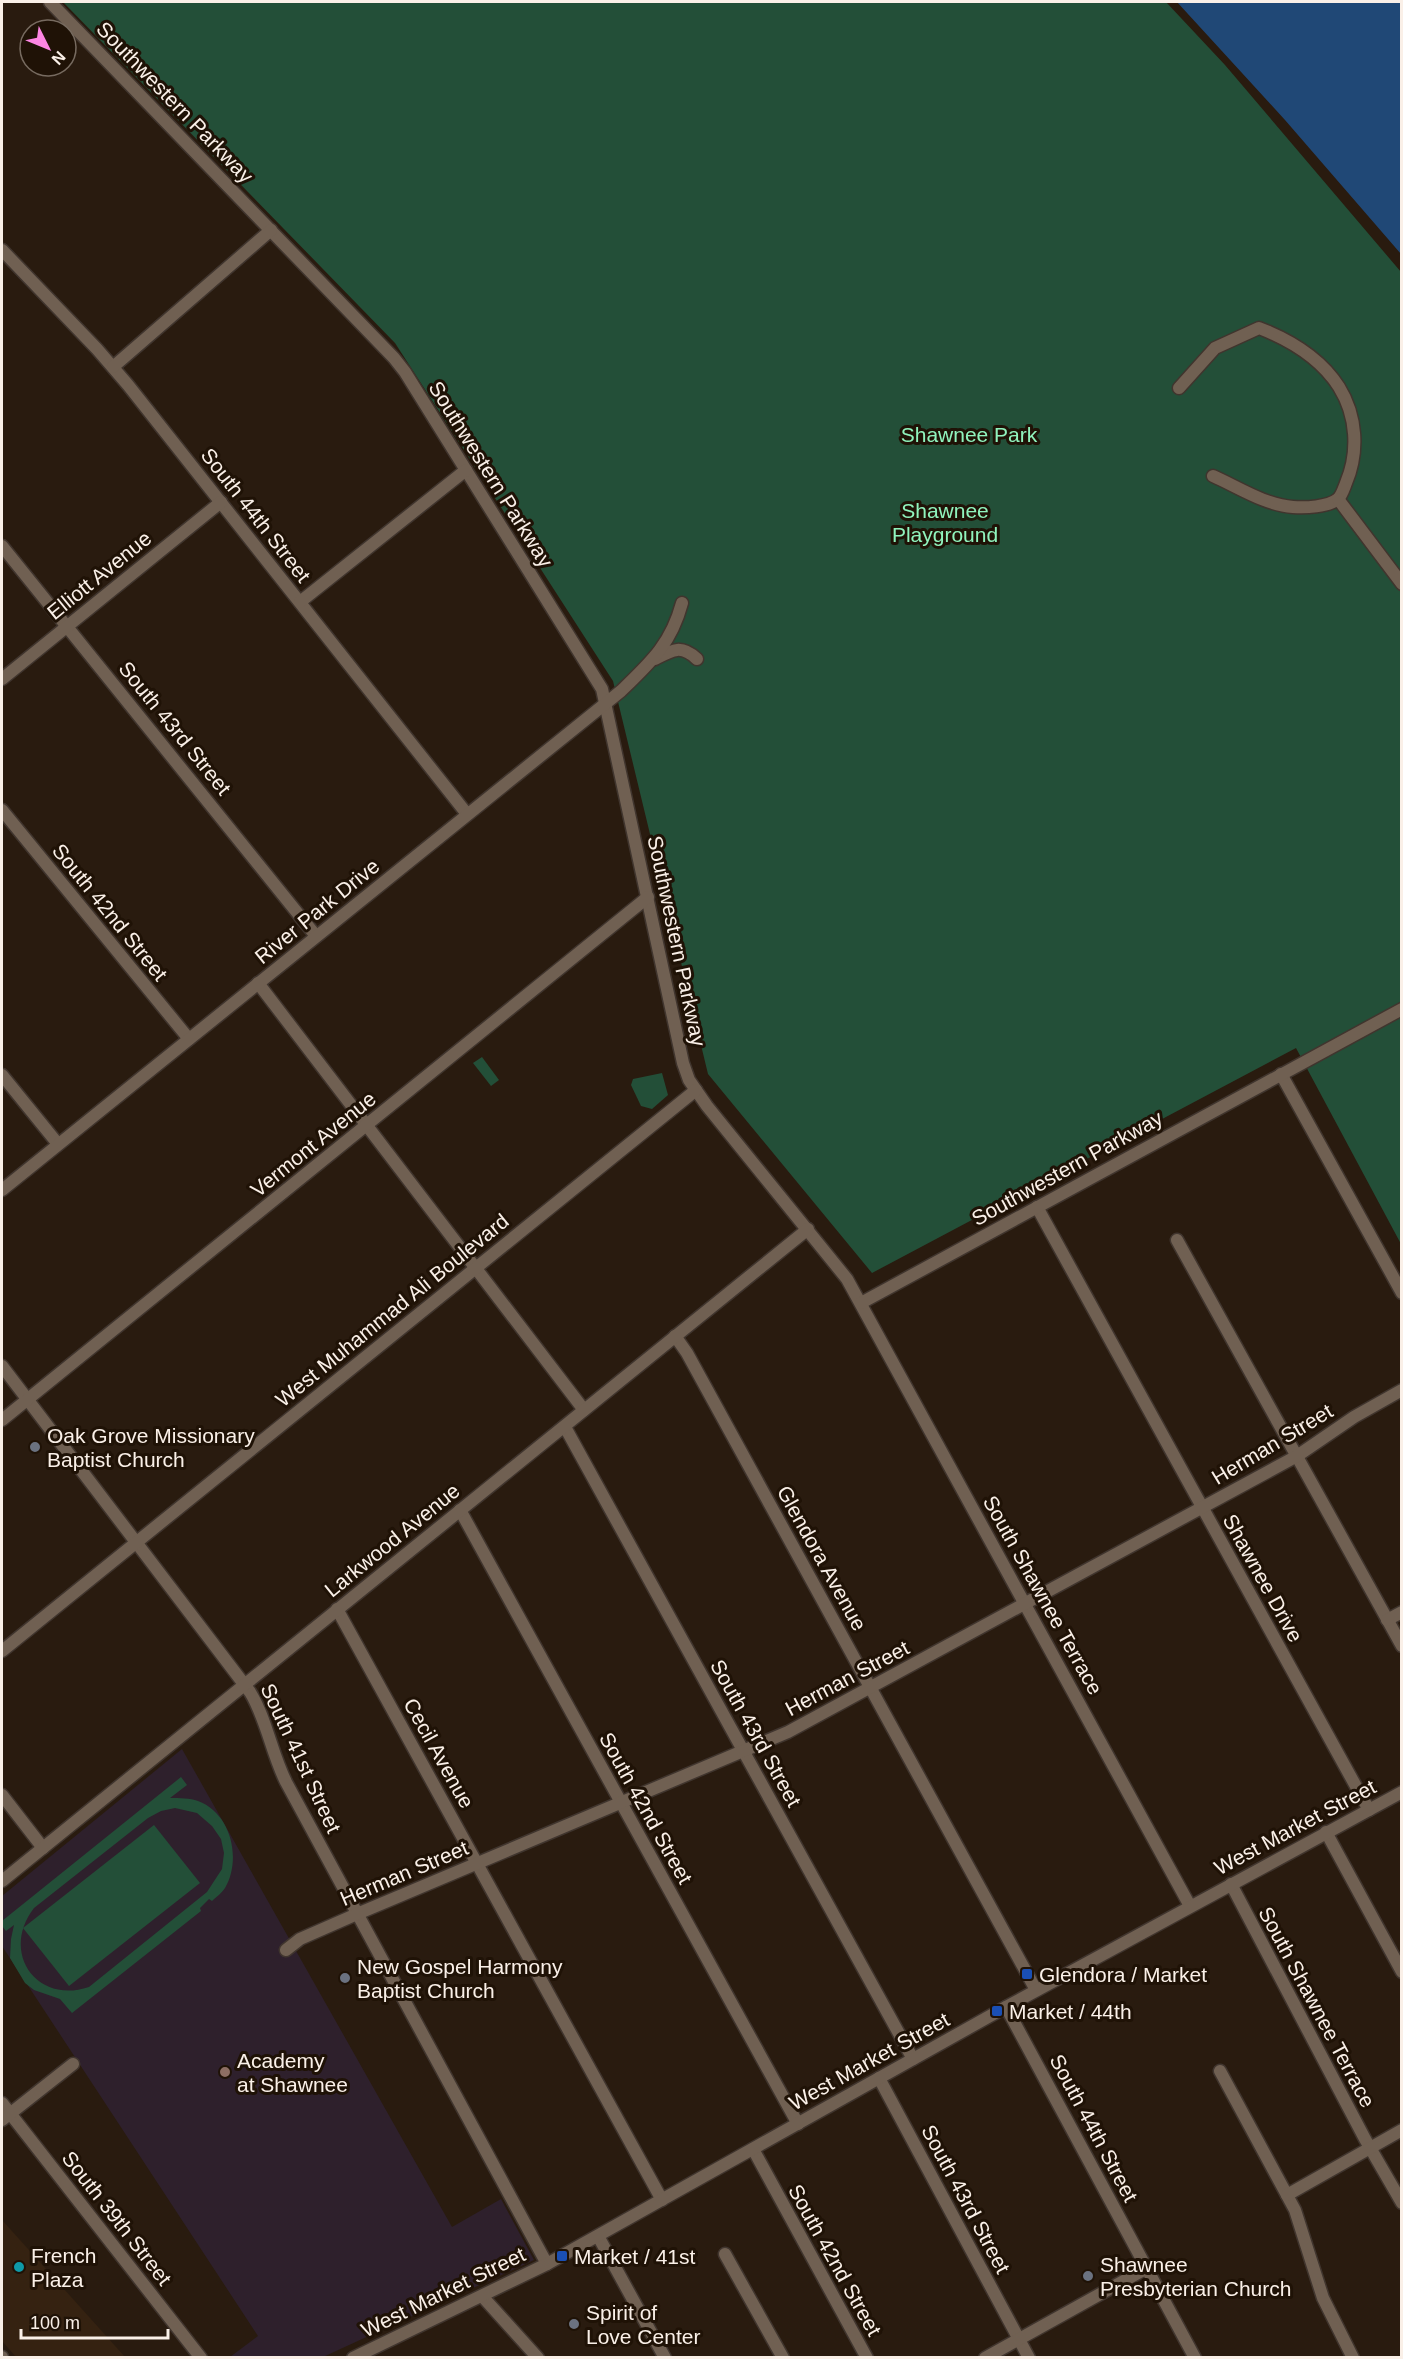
<svg xmlns="http://www.w3.org/2000/svg" width="1403" height="2359" font-family="Arial,sans-serif">
<style>
.built{fill:#352211}
.education{fill:#2e202c}
.green{fill:#234f38;fill-rule:evenodd}
.water{fill:#204876}
.lines{fill:none;stroke-linecap:round;stroke-linejoin:round}
.minor-casing{stroke:#40352e;stroke-width:15}
.minor{stroke:#706052;stroke-width:12}
.worship-dot{fill:#6b7280;stroke:#1f1206;stroke-width:2}
.transit-dot{fill:#1a4fb4;stroke:#1f1206;stroke-width:2}
.education-dot{fill:#8d6e63;stroke:#1f1206;stroke-width:2}
.culture-dot{fill:#0f9aa8;stroke:#1f1206;stroke-width:2}
.labels{text-anchor:middle;dominant-baseline:central;stroke-width:6;stroke-linejoin:round;paint-order:stroke}
.street-label{font-size:21px;fill:#faf0e8;stroke:#1f1206}
.park-label{font-size:21px;fill:#90f3bd;stroke:#1f1206}
.poi-label{font-size:21px;fill:#faf0e8;stroke:#1f1206;text-anchor:start}
</style>
<rect width="100%" height="100%" fill="#291b0f"/>
<path class="built" d="M2 2220 125 2357H16L2 2341Z"/>
<path class="education" d="M182 1749 452 2227 501 2199 534 2260 323 2357H230L258 2336 2 1946V1896Z"/>
<g class="green">
<path d="M63 2H1166L1225 65 1401 272V1244L1296 1048 872 1273 708 1074 613 681 395 343Z"/>
<path d="M482 1057 499 1080 491 1086 473 1063Z"/>
<path d="M662 1073 668 1095 652 1109 641 1106 631 1085 633 1079Z"/>
<path d="M181 1777 187 1785 170 1798C179 1798 190 1798 198 1801 231 1813 242 1859 225 1888 222 1893 216 1897 212 1901L209 1899 200 1908 201 1911 72 2013 60 1999 34 1990 25 1983 10 1958 11 1939 14 1925 6 1931 2 1926V1921ZM175 1808 197 1813 212 1826 221 1839 224 1853 222 1869 207 1892 89 1987C36 2005 0 1952 34 1908L148 1818 161 1811Z"/>
<path d="M154 1825 200 1883 69 1986 23 1928Z"/>
</g>
<path class="water" d="M1177 2H1401V254L1285 120Z"/>
<g class="lines">
<defs>
<g id="minor">
<path d="M50 2 394 358 405 372 602 689 683 1063 689 1080 707 1106 847 1279 1190 1906"/>
<path d="M2 250 97 349 128 385 467 814"/>
<path d="M113 367 271 230"/>
<path d="M1179 388 1215 348 1259 328C1290 340 1321 359 1339 387 1357 416 1359 452 1346 483 1344 488 1342 495 1338 499 1328 507 1305 508 1293 507 1265 505 1238 487 1213 476"/>
<path d="M1338 499 1402 584"/>
<path d="M2 546 316 936"/>
<path d="M300 602 466 470"/>
<path d="M655 659C672 650 681 644 697 659"/>
<path d="M2 679 221 502"/>
<path d="M2 810 189 1039"/>
<path d="M258 983 584 1410"/>
<path d="M1281 1074 1402 1293"/>
<path d="M2 1075 58 1144"/>
<path d="M2 1190 621 691C651 662 671 644 682 603"/>
<path d="M1037 1207 1369 1810"/>
<path d="M1177 1240 1402 1646"/>
<path d="M861 1303 1402 1009"/>
<path d="M675 1336 687 1353 1036 1990"/>
<path d="M2 1366 250 1692C267 1720 271 1752 286 1782L547 2264"/>
<path d="M2 1420 648 897"/>
<path d="M565 1427 913 2059"/>
<path d="M460 1510 798 2124"/>
<path d="M337 1609 662 2200"/>
<path d="M1387 1620 1402 1612"/>
<path d="M2 1651 696 1090"/>
<path d="M2 1795 43 1848"/>
<path d="M1326 1832 1402 1972"/>
<path d="M2 1881 808 1229"/>
<path d="M1231 1884 1365 2139 1402 2203"/>
<path d="M286 1950 300 1939 357 1914 788 1732 1297 1456 1354 1417 1402 1390"/>
<path d="M1006 2007 1195 2358"/>
<path d="M1220 2071 1295 2210 1323 2298 1353 2358"/>
<path d="M879 2078 1029 2358"/>
<path d="M2 2103 201 2358"/>
<path d="M2 2120 73 2064"/>
<path d="M753 2149 867 2358"/>
<path d="M1287 2195 1402 2130"/>
<path d="M598 2236 665 2358"/>
<path d="M725 2254 783 2358"/>
<path d="M482 2296 538 2358"/>
<path d="M2 2357V2358"/>
<path d="M353 2358 547 2264 1006 2007 1402 1792"/>
<path d="M985 2358 1147 2268"/>
</g>
</defs>
<use href="#minor" class="minor-casing"/>
<use href="#minor" class="minor"/>
</g>
<g class="worship-dot">
<circle cx="35" cy="1447" r="6"/>
<circle cx="345" cy="1978" r="6"/>
<circle cx="1088" cy="2276" r="6"/>
<circle cx="574" cy="2324" r="6"/>
</g>
<g class="transit-dot">
<rect x="1021" y="1968" width="12" height="12" rx="3"/>
<rect x="991" y="2005" width="12" height="12" rx="3"/>
<rect x="556" y="2250" width="12" height="12" rx="3"/>
</g>
<circle class="education-dot" cx="225" cy="2072" r="6"/>
<circle class="culture-dot" cx="19" cy="2267" r="6"/>
<g class="labels">
<g class="street-label">
<text transform="translate(175 102) rotate(46)">Southwestern Parkway</text>
<text transform="translate(491 474) rotate(58)">Southwestern Parkway</text>
<text transform="translate(256 515) rotate(52)">South 44th Street</text>
<text transform="translate(99 575) rotate(-39)">Elliott Avenue</text>
<text transform="translate(175 728) rotate(51)">South 43rd Street</text>
<text transform="translate(317 911) rotate(-39)">River Park Drive</text>
<text transform="translate(110 912) rotate(51)">South 42nd Street</text>
<text transform="translate(677 941) rotate(78)">Southwestern Parkway</text>
<text transform="translate(313 1144) rotate(-39)">Vermont Avenue</text>
<text transform="translate(1067 1168) rotate(-29)">Southwestern Parkway</text>
<text transform="translate(392 1310) rotate(-39)">West Muhammad Ali Boulevard</text>
<text transform="translate(1272 1444) rotate(-31)">Herman Street</text>
<text transform="translate(392 1540) rotate(-39)">Larkwood Avenue</text>
<text transform="translate(822 1558) rotate(61)">Glendora Avenue</text>
<text transform="translate(1263 1578) rotate(61)">Shawnee Drive</text>
<text transform="translate(1043 1595) rotate(61)">South Shawnee Terrace</text>
<text transform="translate(847 1678) rotate(-28)">Herman Street</text>
<text transform="translate(756 1733) rotate(61)">South 43rd Street</text>
<text transform="translate(439 1753) rotate(61)">Cecil Avenue</text>
<text transform="translate(301 1758) rotate(65)">South 41st Street</text>
<text transform="translate(646 1808) rotate(61)">South 42nd Street</text>
<text transform="translate(1295 1827) rotate(-28)">West Market Street</text>
<text transform="translate(404 1873) rotate(-23)">Herman Street</text>
<text transform="translate(1317 2007) rotate(62)">South Shawnee Terrace</text>
<text transform="translate(869 2061) rotate(-29)">West Market Street</text>
<text transform="translate(1094 2128) rotate(62)">South 44th Street</text>
<text transform="translate(966 2199) rotate(62)">South 43rd Street</text>
<text transform="translate(117 2218) rotate(52)">South 39th Street</text>
<text transform="translate(835 2260) rotate(61)">South 42nd Street</text>
<text transform="translate(443 2292) rotate(-26)">West Market Street</text>
</g>
<g class="park-label">
<text x="969" y="434">Shawnee Park</text>
<text x="945" y="510">Shawnee<tspan x="945" dy="24">Playground</tspan></text>
</g>
<g class="poi-label">
<text x="47" y="1435">Oak Grove Missionary<tspan x="47" dy="24">Baptist Church</tspan></text>
<text x="357" y="1966">New Gospel Harmony<tspan x="357" dy="24">Baptist Church</tspan></text>
<text x="1039" y="1974">Glendora / Market</text>
<text x="1009" y="2011">Market / 44th</text>
<text x="237" y="2060">Academy<tspan x="237" dy="24">at Shawnee</tspan></text>
<text x="31" y="2255">French<tspan x="31" dy="24">Plaza</tspan></text>
<text x="574" y="2256">Market / 41st</text>
<text x="1100" y="2264">Shawnee<tspan x="1100" dy="24">Presbyterian Church</tspan></text>
<text x="586" y="2312">Spirit of<tspan x="586" dy="24">Love Center</tspan></text>
</g>
</g>
<rect width="1403" height="2359" fill="none" stroke="#faf0e8" stroke-width="6"/>
<g transform="translate(48 48) rotate(133)"><circle r="28" fill="#1f1206" stroke="#776b60" stroke-width="1.5"/>
<path d="M0-4.5L10 22L0 15L-10 22Z" fill="#fc86e3"/>
<text y="-9" font-size="16" font-weight="bold" text-anchor="middle" fill="#faf0e8">N</text>
</g>
<path d="M21 2329v9h147v-9" fill="none" stroke="#faf0e8" stroke-width="3"/>
<text x="30" y="2329" font-size="18" fill="#faf0e8" stroke="#1f1206" stroke-width="4.5" paint-order="stroke">100 m</text>
</svg>
